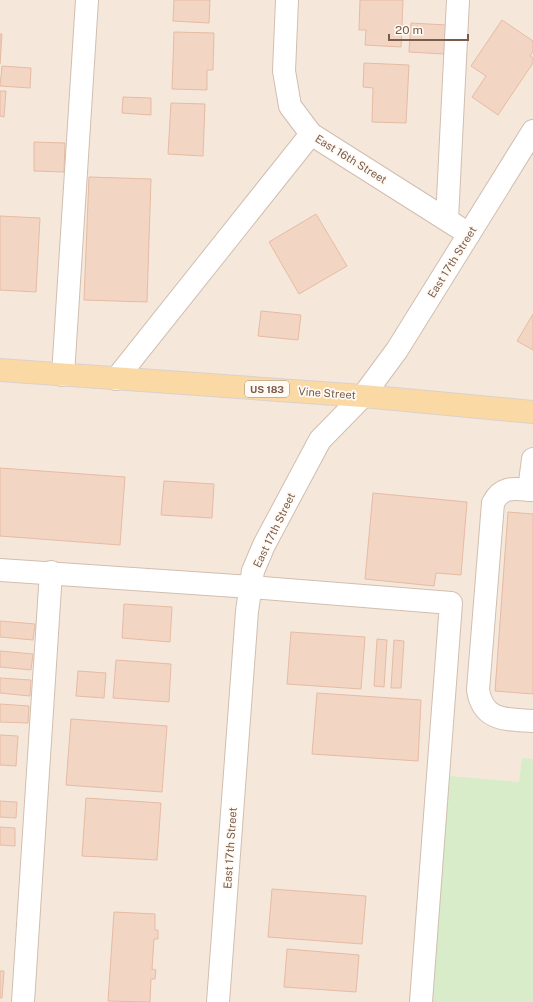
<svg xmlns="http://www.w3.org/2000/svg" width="533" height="1002" font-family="'Public Sans',sans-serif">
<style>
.residential{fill:#f5e8da}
.green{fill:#d8ecc9}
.building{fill:#f3d5c3;stroke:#e6bba3}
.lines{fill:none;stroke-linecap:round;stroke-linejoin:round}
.minor-casing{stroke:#d1beb0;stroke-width:24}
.major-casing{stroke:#dad1cd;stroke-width:24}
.minor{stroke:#fff;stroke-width:22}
.major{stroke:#fbd9a5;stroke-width:22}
.labels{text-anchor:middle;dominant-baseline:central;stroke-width:3.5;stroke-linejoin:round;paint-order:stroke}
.shield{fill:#fffaf3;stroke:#a28b7f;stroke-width:1}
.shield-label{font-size:10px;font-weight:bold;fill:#7a5c4d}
.street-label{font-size:11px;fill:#7a5c4d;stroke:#fffaf3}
</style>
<rect width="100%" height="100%" fill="#fdf6ec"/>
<rect class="residential" x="0" y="0" width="533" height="1002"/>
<path class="green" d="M522 758 533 759V1002H421L438 775 519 782Z"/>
<g class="building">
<path d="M174 0H210L209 23 173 21Z"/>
<path d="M360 0H403L401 47 365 45 366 30H359Z"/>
<path d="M502 20 533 41V51L530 56 533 58V63L498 115 472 97 486 76 471 66Z"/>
<path d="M411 23 446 25 444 54 409 52Z"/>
<path d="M174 32 214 33 213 70H207V90L172 89Z"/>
<path d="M0 34H2L0 64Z"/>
<path d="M364 63 409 65 406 123 372 122 373 88 363 87Z"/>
<path d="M2 66 31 68 30 88 0 86Z"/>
<path d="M0 91H6L4 117 0 116Z"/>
<path d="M123 97 151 98V115L122 113Z"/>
<path d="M171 103 205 104 203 156 168 154Z"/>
<path d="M34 142 65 143 64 172 34 171Z"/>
<path d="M89 177 151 179 147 302 84 300Z"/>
<path d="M316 214 347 266 299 294 269 242Z"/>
<path d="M0 216 40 218 36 292 0 290Z"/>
<path d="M261 311 301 315 298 340 258 336Z"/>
<path d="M533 314V350L517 341Z"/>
<path d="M0 468 125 477 120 545 0 536Z"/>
<path d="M164 481 214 484 212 518 161 515Z"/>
<path d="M373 493 467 502 461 575 436 573 434 586 365 579Z"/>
<path d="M508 512 533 514V694L495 691Z"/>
<path d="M124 604 172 607 170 642 122 638Z"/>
<path d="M0 621 35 624 33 640 0 637Z"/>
<path d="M291 632 365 637 361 689 287 684Z"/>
<path d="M377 639 387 640 384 687 374 686Z"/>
<path d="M394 640 404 641 401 688H391Z"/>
<path d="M0 651 33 654 31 670 0 667Z"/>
<path d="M116 660 171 664 169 702 113 698Z"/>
<path d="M78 671 106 673 104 698 76 696Z"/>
<path d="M0 678 31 680 30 696 0 693Z"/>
<path d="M317 693 421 700 418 761 312 754Z"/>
<path d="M0 704 29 706 28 723 0 722Z"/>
<path d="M71 719 167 726 162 792 66 785Z"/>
<path d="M0 735 18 736 16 766 0 765Z"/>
<path d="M86 798 161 803 157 860 82 856Z"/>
<path d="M0 801 17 802 16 818 0 817Z"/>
<path d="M0 827 15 828V846L0 845Z"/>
<path d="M272 889 366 896 362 944 268 937Z"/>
<path d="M114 912 155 914V930H158V939H154L152 969 156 970 155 979H151L150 1002 108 1001Z"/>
<path d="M287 949 359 955 356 992 284 987Z"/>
<path d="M0 971H4L2 998H0Z"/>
</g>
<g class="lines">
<defs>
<g id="minor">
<path d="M287 0 284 71 290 106 311 134 469 234"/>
<path d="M447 219 458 0"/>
<path d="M63 375 87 0"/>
<path d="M116 379 311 134"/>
<path d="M529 490 533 459"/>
<path d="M533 490C515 489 502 485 493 503L478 690C483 722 507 719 533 721"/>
<path d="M0 570 251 587 451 603 421 1002"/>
<path d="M23 1002 51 572"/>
<path d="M218 1002 247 611 253 571 264 545 320 440 363 396 397 350 533 131"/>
</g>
<path id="major" d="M0 370 363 396 533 412"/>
</defs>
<use href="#minor" class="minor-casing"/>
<use href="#major" class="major-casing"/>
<use href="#minor" class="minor"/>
<use href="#major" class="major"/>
</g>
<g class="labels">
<rect class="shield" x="245" y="381" width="44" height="16" rx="3"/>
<g class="shield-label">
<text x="267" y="389">US 183</text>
</g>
<g class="street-label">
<text transform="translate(351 159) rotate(32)">East 16th Street</text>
<text transform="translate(452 262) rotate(-58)">East 17th Street</text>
<text transform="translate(327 393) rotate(4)">Vine Street</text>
<text transform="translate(274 530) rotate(-64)">East 17th Street</text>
<text transform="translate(230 848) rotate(-86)">East 17th Street</text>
</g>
</g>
<path d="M389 34v6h79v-6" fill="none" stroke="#7a5c4d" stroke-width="2"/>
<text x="395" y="34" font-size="12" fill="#7a5c4d" stroke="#fffaf3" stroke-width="3" paint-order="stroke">20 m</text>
</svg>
